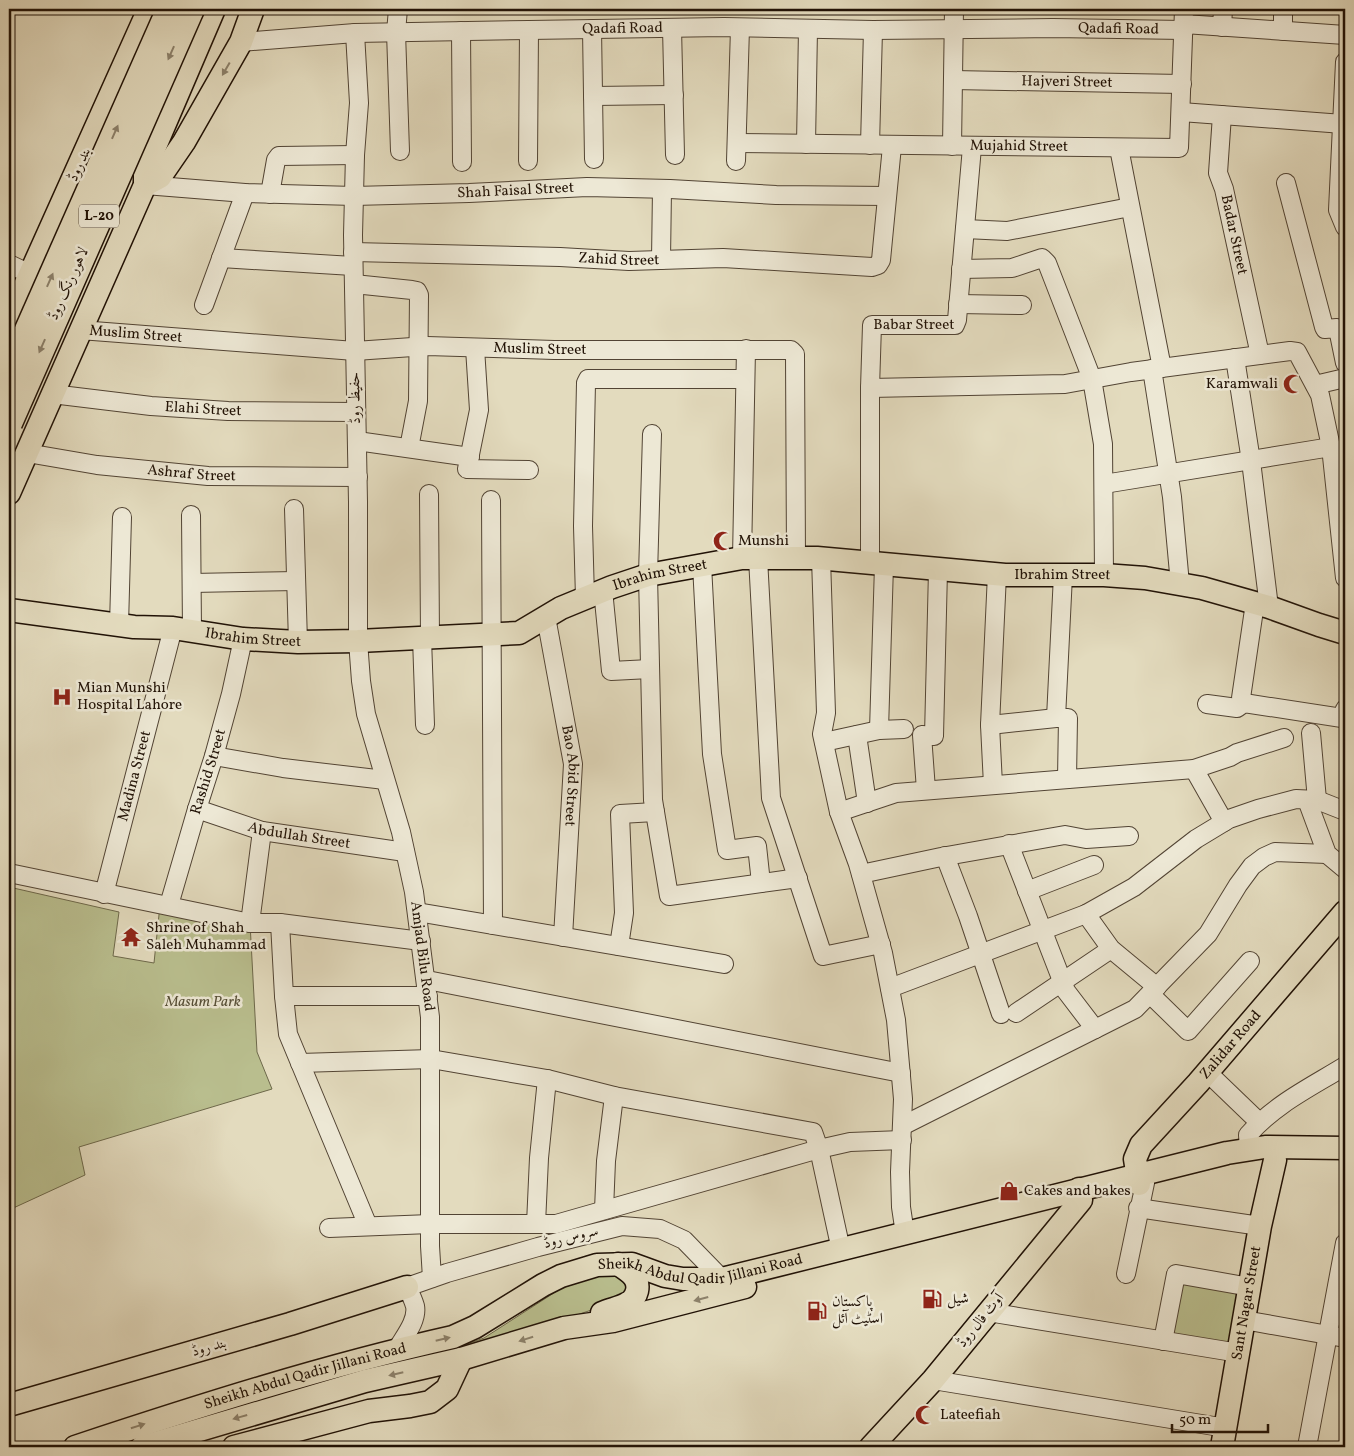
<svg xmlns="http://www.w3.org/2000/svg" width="1354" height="1456" font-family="Vollkorn,Amiri,serif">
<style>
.green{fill:#b9be8e;stroke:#6d684a}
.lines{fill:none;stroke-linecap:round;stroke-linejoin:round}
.minor-casing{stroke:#524434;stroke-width:20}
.major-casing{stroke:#211206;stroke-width:25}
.minor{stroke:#ede8d5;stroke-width:18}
.major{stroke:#e3dbbe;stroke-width:22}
.highway-bridge-casing{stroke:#211206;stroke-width:29;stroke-linecap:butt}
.highway-bridge{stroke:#e3dbbe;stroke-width:26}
.oneway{fill:#8c816b}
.labels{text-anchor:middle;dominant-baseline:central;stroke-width:5;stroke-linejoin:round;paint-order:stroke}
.shield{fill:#ede8d5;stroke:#5e5244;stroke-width:1}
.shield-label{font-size:14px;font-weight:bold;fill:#211206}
.street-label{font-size:15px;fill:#211206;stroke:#ede8d5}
.poi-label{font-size:15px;fill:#211206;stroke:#ede8d5;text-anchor:start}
.park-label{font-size:15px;font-style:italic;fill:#564e36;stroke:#ede8d5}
</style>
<rect width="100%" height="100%" fill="#e3dbbe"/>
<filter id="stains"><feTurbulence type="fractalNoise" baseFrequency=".004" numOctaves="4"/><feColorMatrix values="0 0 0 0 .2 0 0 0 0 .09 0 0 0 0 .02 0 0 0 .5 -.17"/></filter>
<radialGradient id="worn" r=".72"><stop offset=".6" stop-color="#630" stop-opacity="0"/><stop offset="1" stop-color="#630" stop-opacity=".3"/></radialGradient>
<g class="green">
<path d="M9 887 119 912 113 956 154 963 160 905 250 923 257 1052 272 1089 79 1147 85 1175 9 1210Z"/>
<path d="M1176 1274 1250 1287 1239 1353 1163 1341Z"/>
<path d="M597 1275 623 1277 630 1285 629 1294 615 1302 562 1320 433 1356 484 1338 560 1289Z"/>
</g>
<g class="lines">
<defs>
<g id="minor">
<path d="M398 9 396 32 400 151"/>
<path d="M1184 24 1345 35"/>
<path d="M1222 27 1223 9"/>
<path d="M672 28 675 155"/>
<path d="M592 29 594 159"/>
<path d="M461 31 462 162"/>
<path d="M1283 31V9"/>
<path id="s1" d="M355 33 359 103 355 155 353 235 358 502V641L361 681 366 714 401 832 414 892 430 1017V1246L432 1278"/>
<path id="s2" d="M241 42 355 33 529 30 724 27 873 30 1053 28 1184 30"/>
<path d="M1345 62 1338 210 1345 227"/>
<path id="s3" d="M953 80 1182 84"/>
<path d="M593 96 674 95"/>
<path d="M1181 112 1343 124"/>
<path id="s4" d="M1222 115 1218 173 1224 189 1260 355"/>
<path id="s5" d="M737 143 1179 148 1184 9"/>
<path d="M806 144 808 29"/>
<path d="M870 145 873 30"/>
<path d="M952 146 954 9"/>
<path d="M1119 148 1162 368"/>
<path d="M528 161 529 30"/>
<path d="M736 161 740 28"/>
<path d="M1286 183 1324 327 1325 329 1337 328 1338 329 1345 363"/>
<path id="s6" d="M145 185 245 193 354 196 469 193 587 187 670 189 776 195 887 196"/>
<path d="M270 194 276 160 279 156 355 155"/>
<path d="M965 229 1007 231 1130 207"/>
<path id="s7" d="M353 252 560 257 629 261 723 258 872 267 878 265 881 260 892 146"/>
<path d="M221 258 353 266"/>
<path d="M661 260 662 189"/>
<path d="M9 264 30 274"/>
<path d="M961 269 1012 268 1042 258 1047 263 1092 379 1103 444 1104 575"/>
<path d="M354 284 412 290 417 291 419 295 418 401 409 448"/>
<path d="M958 304 1022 305"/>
<path d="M204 305 245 193"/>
<path id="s8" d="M80 330 355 351 427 346 554 350H791L795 354 796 558"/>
<path d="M475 348 479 410 467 469 529 470"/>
<path d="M1235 358 1251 461 1269 607"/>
<path d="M1152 369 1172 497 1180 584"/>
<path d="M1315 385 1345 378"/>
<path d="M870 388 1065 384 1131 372 1290 351 1297 352 1320 395 1331 447 1345 578"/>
<path id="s9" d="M52 394 151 406 228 411 356 412"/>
<path d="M652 434 648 575 653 800 669 896 798 878"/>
<path d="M357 441 470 457"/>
<path id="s10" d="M27 453 97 465 208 476 358 477"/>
<path d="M1104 484 1331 447"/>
<path d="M429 494 430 638"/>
<path d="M491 500 493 925"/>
<path d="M294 509 298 642"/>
<path d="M191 515 192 631"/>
<path d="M742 558 746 349"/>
<path d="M758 558 771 798 823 956 881 944"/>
<path d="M821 558 826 713 822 734 839 812 858 864 883 953 896 1020 903 1099 900 1172 901 1207 905 1234"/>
<path id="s11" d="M870 563V388L872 325H955L957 320 972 147"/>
<path d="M702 565 712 754 727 850 757 846 761 883"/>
<path d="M1063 575 1056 718H1068L1067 779"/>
<path d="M192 583 296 581"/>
<path d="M603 590 611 671 650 669"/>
<path d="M585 598 583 526 586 383 588 379H745"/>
<path id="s12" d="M546 617 573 764 563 937"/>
<path d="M119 625 122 517"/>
<path d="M422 638 425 725"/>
<path d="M1244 703 1241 698 1255 603"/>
<path d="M1207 704 1237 708 1244 703 1342 718 1345 709"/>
<path d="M990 725 1056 718"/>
<path d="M879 730 884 565"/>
<path d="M1311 733 1317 800"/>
<path d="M857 735 867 803"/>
<path d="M824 742 879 730 904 729"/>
<path d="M214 756 283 768 385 780"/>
<path d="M1194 769 1224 822"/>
<path d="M993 785 990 725 997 574"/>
<path d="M926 790 922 735 934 736 938 570"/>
<path d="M1307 800 1327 854 1345 869"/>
<path id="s13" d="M197 809 262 831 405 852"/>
<path d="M839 812 896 793 1194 769 1230 757 1237 753 1284 738"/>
<path d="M1009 844 1066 991 1095 1029"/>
<path d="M945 856 968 916 1001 1014"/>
<path d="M9 873 250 923H280L421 941"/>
<path d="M861 874 941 857 1065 835 1086 839 1129 836"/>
<path d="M1027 891 1094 865"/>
<path id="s14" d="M104 894 173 628"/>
<path id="s15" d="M169 905 197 809 214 756 231 694 243 639"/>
<path d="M417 912 724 964"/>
<path d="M1086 914 1111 949 1157 987"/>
<path d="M250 923 262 831"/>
<path d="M280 923 284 996"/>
<path d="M619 946 624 913 620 814 655 812"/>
<path d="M427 980 901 1073"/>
<path d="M890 988 1086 914 1134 887 1196 839 1229 819 1258 809 1296 799 1317 800 1345 811"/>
<path d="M1150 994 1188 1031 1250 961"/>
<path d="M1016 1013 1111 949"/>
<path d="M300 1063 431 1059 547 1079 614 1096 813 1132 819 1149 841 1250"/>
<path d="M1207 1072 1259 1122"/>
<path d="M902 1126 1135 1009 1208 934 1238 885 1252 866 1264 857 1275 852 1327 854"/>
<path d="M1249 1149 1248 1135C1275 1104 1311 1087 1345 1066"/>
<path d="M1138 1208 1260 1226"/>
<path d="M604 1210 606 1161 614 1096"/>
<path d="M536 1224 539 1158 547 1079"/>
<path d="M368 1226 288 1034 284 996H428"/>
<path d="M329 1228 430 1224H556L819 1149 850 1142 902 1140"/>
<path d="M1126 1274 1145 1183"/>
<path d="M988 1312 1239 1353"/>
<path d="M1244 1320 1345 1338"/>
<path d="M1163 1341 1176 1274 1250 1287"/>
<path d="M396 1351C403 1338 418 1321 415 1306 413 1299 410 1293 407 1287L447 1273 538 1247 622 1226 660 1229 684 1240 722 1279"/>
<path d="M933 1380 1226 1428"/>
<path d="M1307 1447 1345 1243"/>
</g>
<g id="major">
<path d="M145 185 160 177 184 142 241 42 253 9"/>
<path d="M9 321 149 9"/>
<path d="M9 493 145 185V170L214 9"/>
<path id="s16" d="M9 610 134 627 173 628 243 639 298 642 358 641 519 633 561 608 612 587 648 575 742 558H817L1005 575H1104L1145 578 1202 588 1269 607 1319 625 1345 633"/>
<path id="s17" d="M1139 1184 1135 1159 1141 1145 1198 1083 1345 912"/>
<path d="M602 1313C610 1309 621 1308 628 1303 633 1301 636 1295 637 1291 640 1277 628 1271 618 1264"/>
<path d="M9 1405 290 1324 407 1287"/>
<path id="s18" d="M75 1447C199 1406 324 1366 453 1337L475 1327 543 1285 561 1276 597 1265 632 1264 665 1276 683 1279H722L1227 1153 1265 1147 1345 1148"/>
<path d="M142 1447 365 1381 461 1359 564 1328 613 1321 745 1287"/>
<path d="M234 1447 369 1411 410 1406 430 1402 447 1389 461 1359"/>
<path d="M871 1447 933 1380 1081 1200 1079 1189"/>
<path id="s19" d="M1222 1447 1260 1226 1275 1160"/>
</g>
</defs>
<use href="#minor" class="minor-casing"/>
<use href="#major" class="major-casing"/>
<use href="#minor" class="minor"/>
<use href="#major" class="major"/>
<defs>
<g id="highway-bridge">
<path d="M9 373 170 9"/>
<path d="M9 423 191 9"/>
</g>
</defs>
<use href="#highway-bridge" class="highway-bridge-casing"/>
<use href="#highway-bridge" class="highway-bridge"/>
</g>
<defs><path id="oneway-solid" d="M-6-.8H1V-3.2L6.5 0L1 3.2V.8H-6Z" transform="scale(1.25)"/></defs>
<g class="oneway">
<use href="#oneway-solid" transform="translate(171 53) rotate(114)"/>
<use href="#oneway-solid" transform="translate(226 69) rotate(120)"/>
<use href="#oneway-solid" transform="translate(115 132) rotate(-66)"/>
<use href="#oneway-solid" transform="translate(50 280) rotate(-66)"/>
<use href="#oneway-solid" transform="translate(42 346) rotate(114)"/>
<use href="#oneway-solid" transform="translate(701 1299) rotate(165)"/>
<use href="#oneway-solid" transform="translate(443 1339) rotate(-13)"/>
<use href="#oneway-solid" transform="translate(526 1339) rotate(163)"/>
<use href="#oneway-solid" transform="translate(396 1374) rotate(167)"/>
<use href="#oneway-solid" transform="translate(240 1417) rotate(164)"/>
<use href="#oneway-solid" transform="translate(138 1426) rotate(-18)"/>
</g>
<defs>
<symbol id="mosque-bare" viewBox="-9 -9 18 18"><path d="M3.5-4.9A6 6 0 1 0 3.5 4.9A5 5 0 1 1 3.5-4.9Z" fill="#8f2418" stroke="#ede8d5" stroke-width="2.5" paint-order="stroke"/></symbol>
<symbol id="hospital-bare" viewBox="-9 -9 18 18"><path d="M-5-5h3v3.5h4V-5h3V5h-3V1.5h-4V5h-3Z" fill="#8f2418" stroke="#ede8d5" stroke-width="2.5" paint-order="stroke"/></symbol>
<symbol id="temple-bare" viewBox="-9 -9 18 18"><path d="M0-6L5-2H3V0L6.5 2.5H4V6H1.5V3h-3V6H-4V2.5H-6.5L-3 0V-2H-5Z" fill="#8f2418" stroke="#ede8d5" stroke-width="2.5" paint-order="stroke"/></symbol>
<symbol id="shop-bare" viewBox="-9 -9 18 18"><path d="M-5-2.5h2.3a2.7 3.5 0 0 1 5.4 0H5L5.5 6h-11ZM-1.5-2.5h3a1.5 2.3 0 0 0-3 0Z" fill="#8f2418" stroke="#ede8d5" stroke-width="2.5" paint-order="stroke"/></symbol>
<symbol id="fuel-bare" viewBox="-9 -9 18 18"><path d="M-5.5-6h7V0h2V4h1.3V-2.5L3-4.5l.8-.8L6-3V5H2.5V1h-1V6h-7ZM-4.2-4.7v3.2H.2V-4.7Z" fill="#8f2418" stroke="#ede8d5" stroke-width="2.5" paint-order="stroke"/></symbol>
</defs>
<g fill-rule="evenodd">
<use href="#mosque-bare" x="1279" y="370" width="28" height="28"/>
<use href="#mosque-bare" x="709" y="527" width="28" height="28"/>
<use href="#hospital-bare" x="48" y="683" width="28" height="28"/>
<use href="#temple-bare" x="117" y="923" width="28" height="28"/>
<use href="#shop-bare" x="995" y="1177" width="28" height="28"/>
<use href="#fuel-bare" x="918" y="1285" width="28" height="28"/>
<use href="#fuel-bare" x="803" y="1297" width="28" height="28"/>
<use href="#mosque-bare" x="911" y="1401" width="28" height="28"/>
</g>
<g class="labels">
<rect class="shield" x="79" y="204.5" width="40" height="23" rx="4"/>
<g class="shield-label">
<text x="99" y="216">L-20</text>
</g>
<g class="street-label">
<text stroke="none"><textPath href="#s2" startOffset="382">Qadafi Road</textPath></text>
<text stroke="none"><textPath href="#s2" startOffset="878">Qadafi Road</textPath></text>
<text stroke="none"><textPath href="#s3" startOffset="114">Hajveri Street</textPath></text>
<text stroke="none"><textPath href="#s5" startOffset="282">Mujahid Street</textPath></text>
<text transform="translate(80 165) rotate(-66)">بند روڈ</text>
<text stroke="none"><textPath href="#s6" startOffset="371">Shah Faisal Street</textPath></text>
<text stroke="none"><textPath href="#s4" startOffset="122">Badar Street</textPath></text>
<text stroke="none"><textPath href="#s7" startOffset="266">Zahid Street</textPath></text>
<text transform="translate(69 284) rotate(-66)">لاہور رنگ روڈ</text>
<text stroke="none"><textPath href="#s11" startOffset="280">Babar Street</textPath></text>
<text stroke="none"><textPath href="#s8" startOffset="56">Muslim Street</textPath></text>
<text stroke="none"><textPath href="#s8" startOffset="461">Muslim Street</textPath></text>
<text transform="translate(356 398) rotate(-91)">حفیظ روڈ</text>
<text stroke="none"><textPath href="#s9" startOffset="152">Elahi Street</textPath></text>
<text stroke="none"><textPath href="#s10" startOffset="166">Ashraf Street</textPath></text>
<text stroke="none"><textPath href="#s16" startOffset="666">Ibrahim Street</textPath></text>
<text stroke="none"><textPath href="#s16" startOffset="1071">Ibrahim Street</textPath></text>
<text stroke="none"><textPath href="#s16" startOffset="246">Ibrahim Street</textPath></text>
<text stroke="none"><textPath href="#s15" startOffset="139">Rashid Street</textPath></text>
<text stroke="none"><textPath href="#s14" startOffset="122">Madina Street</textPath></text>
<text stroke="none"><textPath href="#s12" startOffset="161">Bao Abid Street</textPath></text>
<text stroke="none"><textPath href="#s13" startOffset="106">Abdullah Street</textPath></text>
<text stroke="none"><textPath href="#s1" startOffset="931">Amjad Bilu Road</textPath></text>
<text stroke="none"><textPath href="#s17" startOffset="175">Zalidar Road</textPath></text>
<text transform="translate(571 1238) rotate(-14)">سروس روڈ</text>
<text stroke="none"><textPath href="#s18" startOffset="661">Sheikh Abdul Qadir Jillani Road</textPath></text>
<text stroke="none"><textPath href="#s19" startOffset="146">Sant Nagar Street</textPath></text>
<text transform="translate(981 1321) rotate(-51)">آوٹ فال روڈ</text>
<text transform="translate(209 1348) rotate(-16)">بند روڈ</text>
<text stroke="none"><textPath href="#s18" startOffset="241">Sheikh Abdul Qadir Jillani Road</textPath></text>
</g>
<g class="poi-label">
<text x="1278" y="384" text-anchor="end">Karamwali</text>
<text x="738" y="541">Munshi</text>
<text x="77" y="688">Mian Munshi<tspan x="77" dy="17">Hospital Lahore</tspan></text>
<text x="146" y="928">Shrine of Shah<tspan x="146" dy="17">Saleh Muhammad</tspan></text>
<text x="1024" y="1191">Cakes and bakes</text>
<text x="947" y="1299">شیل</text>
<text x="832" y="1302">پاکستان<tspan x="832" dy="17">اسٹیٹ آئل</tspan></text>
<text x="940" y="1415">Lateefiah</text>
</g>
<g class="park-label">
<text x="203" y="1002">Masum Park</text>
</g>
</g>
<rect width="1354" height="1456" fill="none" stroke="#e3dbbe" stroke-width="30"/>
<rect x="10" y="10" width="1334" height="1436" fill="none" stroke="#211206" stroke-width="2.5"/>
<rect x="15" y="15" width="1324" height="1426" fill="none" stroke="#211206"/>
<path d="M1172 1424v8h96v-8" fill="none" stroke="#211206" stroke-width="2.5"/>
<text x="1179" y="1424" font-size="15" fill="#211206" stroke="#ede8d5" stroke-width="4" paint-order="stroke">50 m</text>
<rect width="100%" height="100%" filter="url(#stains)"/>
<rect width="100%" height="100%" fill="url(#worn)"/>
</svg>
